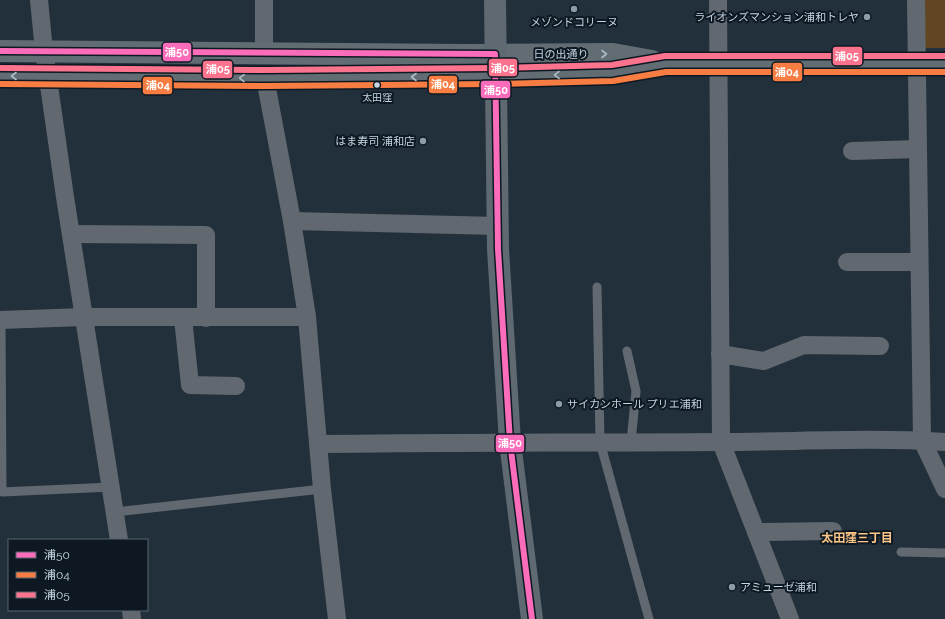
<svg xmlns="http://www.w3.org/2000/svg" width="945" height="619" font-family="Raleway,'Noto Sans JP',sans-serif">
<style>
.green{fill:#614623}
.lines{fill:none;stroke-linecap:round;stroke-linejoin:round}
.lane{stroke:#61686f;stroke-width:9}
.street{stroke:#61686f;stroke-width:18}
.secondary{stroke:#626c73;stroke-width:22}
.primary{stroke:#5e6972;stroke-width:22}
.bus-1-casing{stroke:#0d1822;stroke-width:9}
.bus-2-casing{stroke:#0d1822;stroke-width:9}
.bus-3-casing{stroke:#0d1822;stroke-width:9}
.bus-1{stroke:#fb6dba;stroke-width:6}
.bus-2{stroke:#f77d43;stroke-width:6}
.bus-3{stroke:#fc738d;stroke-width:6}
.oneway{stroke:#acbbc6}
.poi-dot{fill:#8c9ba8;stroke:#0d1822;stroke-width:1.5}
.bus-dot{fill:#c5d5e2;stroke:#0d1822;stroke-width:1.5}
.labels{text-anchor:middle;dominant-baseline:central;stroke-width:4;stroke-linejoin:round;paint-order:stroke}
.bus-label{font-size:10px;fill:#c5d5e2;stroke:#0d1822}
.poi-label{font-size:11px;fill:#c5d5e2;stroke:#0d1822;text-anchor:end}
.street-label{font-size:11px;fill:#c5d5e2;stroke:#0d1822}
.neighbourhood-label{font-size:12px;font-weight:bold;fill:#fbc587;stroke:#0d1822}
.line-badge{stroke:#0d1822;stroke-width:1.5}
.badge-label{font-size:11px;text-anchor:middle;font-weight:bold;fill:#fff}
</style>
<rect width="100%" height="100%" fill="#22303c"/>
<rect class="green" x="923" y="0" width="22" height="48"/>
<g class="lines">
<g class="lane">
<path d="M597 287 600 442 649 619"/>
<path d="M1 320 2 492 111 487"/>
<path d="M627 351 636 391 631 442"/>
<path d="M115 512 322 489"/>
<path d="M901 552 945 553"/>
</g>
<g class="street">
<path d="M39 0 44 51 65 197 119 540"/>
<path d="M264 0V53"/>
<path d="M718 0 721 442 790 619"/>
<path d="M916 0 922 440 945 489"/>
<path d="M265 78 292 221 307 317 322 489 337 619"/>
<path d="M852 151 918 149"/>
<path d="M292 221 498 226"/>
<path d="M72 234 206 235V318"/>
<path d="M847 262H919"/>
<path d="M183 318 190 385 236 386"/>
<path d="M0 320 84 317H307"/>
<path d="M720 354 764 361 804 345 880 346"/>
<path d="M318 444C452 442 585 443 718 442 794 442 869 437 945 442"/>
<path d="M756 532 833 531"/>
<path d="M131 610 132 619"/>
</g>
<g class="secondary">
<path d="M0 51 465 55 613 54 652 61"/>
<path d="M0 76 265 78 495 76 613 73 665 64H945"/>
</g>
<path class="primary" d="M495 0 498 249 510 442 532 619"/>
<defs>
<path id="bus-1" d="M0 51 495 54 498 249 510 442 532 619"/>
<path id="bus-2" d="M0 84 265 86 495 84 613 81 666 72H945"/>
<path id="bus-3" d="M0 68 265 70 495 68 612 65 665 56H945"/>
</defs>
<use href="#bus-1" class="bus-1-casing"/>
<use href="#bus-2" class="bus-2-casing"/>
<use href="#bus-3" class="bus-3-casing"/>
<use href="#bus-1" class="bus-1"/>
<use href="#bus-2" class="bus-2"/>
<use href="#bus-3" class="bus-3"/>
</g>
<defs><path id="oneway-chevron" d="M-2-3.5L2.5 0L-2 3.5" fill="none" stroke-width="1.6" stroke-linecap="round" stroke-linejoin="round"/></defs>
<g class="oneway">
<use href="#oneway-chevron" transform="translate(604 54)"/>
<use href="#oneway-chevron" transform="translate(557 75) rotate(179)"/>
<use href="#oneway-chevron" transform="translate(14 76) rotate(180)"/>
<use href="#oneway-chevron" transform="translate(414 77) rotate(180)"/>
<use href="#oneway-chevron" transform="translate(242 78) rotate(-179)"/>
</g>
<g class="poi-dot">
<circle cx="574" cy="9" r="4"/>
<circle cx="867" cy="17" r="4"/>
<circle cx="423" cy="141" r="4"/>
<circle cx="559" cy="404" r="4"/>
<circle cx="732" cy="587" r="4"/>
</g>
<circle class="bus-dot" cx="377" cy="85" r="3.5"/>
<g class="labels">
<g class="bus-label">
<text x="377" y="97">太田窪</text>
</g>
<g class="poi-label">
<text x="859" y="17">ライオンズマンション浦和トレヤ</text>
<text x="574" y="22" text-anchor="middle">メゾンドコリーヌ</text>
<text x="415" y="141">はま寿司 浦和店</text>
<text x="567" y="404" text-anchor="start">サイカンホール プリエ浦和</text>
<text x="740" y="587" text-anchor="start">アミューゼ浦和</text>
</g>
<g class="street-label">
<text x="561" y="54">日の出通り</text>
</g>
<g class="neighbourhood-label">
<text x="857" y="538">太田窪三丁目</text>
</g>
</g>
<g class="line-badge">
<rect x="162" y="42" width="30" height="20" rx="4" fill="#fb6dba"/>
<rect x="832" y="46" width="31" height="20" rx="4" fill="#fc738d"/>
<rect x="488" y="58" width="30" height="19" rx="4" fill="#fc738d"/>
<rect x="202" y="60" width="31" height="19" rx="4" fill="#fc738d"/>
<rect x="772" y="62" width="31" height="20" rx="4" fill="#f77d43"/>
<rect x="428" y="75" width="30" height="19" rx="4" fill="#f77d43"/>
<rect x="142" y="76" width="31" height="19" rx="4" fill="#f77d43"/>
<rect x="480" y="80" width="31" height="19" rx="4" fill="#fb6dba"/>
<rect x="495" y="434" width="30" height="19" rx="4" fill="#fb6dba"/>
</g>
<g class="badge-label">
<text x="177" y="56">浦50</text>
<text x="847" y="60">浦05</text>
<text x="503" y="72">浦05</text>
<text x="218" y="73">浦05</text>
<text x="787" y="76">浦04</text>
<text x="443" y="88">浦04</text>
<text x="158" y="89">浦04</text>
<text x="496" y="94">浦50</text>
<text x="510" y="447">浦50</text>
</g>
<rect x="8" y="539" width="140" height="72" fill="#0d1822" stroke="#57646f"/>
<rect x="16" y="552" width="20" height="6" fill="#fb6dba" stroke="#57646f"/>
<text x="44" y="559" font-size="12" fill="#c5d5e2">浦50</text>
<rect x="16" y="572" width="20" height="6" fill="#f77d43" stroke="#57646f"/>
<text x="44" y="579" font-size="12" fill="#c5d5e2">浦04</text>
<rect x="16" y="592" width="20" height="6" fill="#fc738d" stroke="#57646f"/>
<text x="44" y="599" font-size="12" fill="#c5d5e2">浦05</text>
</svg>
